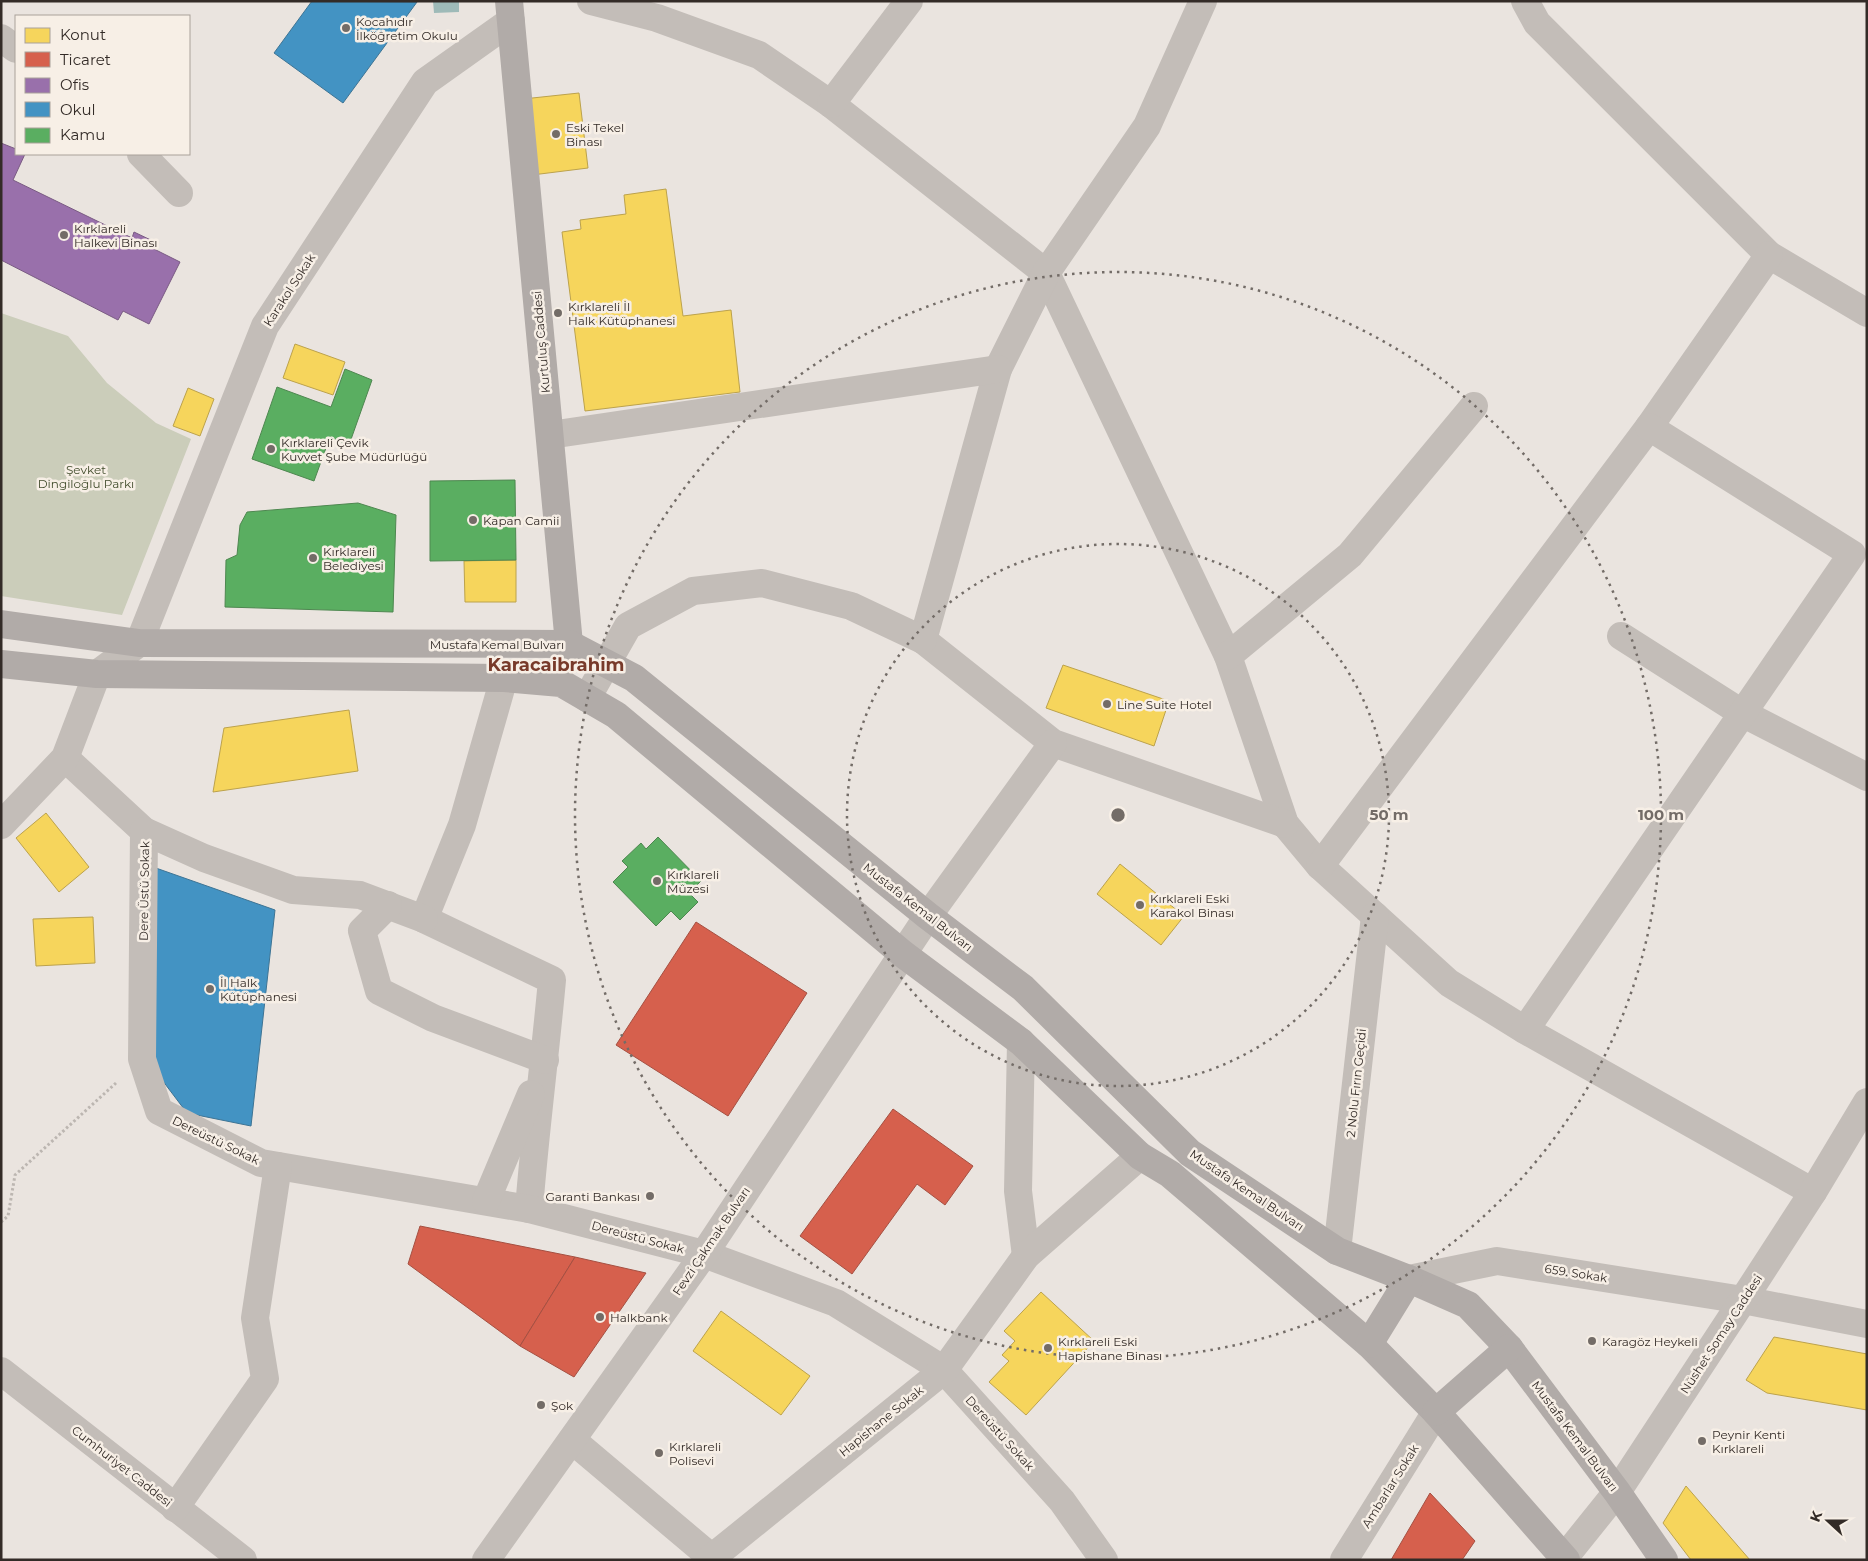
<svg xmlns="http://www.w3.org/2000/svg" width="1868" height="1561" font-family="Montserrat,sans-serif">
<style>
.green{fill:#cbcdba}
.water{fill:#9ebab8}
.homes{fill:#f6d55c;stroke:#bca24c}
.shops{fill:#d6604d;stroke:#a55042}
.offices{fill:#9970ab;stroke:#7a5b83}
.schools{fill:#4393c3;stroke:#3e7494}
.public{fill:#5aae61;stroke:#4e8750}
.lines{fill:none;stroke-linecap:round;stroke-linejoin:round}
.path{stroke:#bcb6b1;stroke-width:3;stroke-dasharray:2.5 2.5;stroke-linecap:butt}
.minor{stroke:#c3bdb8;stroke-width:28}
.major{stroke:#b1aba8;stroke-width:28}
.ring{fill:none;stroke:#736c67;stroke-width:2.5;stroke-dasharray:2.5 5}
.poi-dot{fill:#736c67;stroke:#f7efe6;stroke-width:2}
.labels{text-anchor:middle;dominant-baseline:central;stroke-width:5;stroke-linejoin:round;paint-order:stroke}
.poi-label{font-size:12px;fill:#332b27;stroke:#f7efe6;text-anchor:start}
.street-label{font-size:12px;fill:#332b27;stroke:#f7efe6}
.park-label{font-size:12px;fill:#434e2e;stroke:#f7efe6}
.district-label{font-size:18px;font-weight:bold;fill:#783a2a;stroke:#f7efe6}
.centre{fill:#736c67;stroke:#f7efe6;stroke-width:2.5}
.ring-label{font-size:15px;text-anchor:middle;font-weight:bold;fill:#736c67;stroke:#f7efe6;stroke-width:5;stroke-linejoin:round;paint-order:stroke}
</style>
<rect width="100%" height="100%" fill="#eae4df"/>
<path class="green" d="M1 313 68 336 107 383 156 423 191 439 122 615 1 596Z"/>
<path class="water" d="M433 1H459V12L434 13Z"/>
<g class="homes">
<path d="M579 93 588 168 532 175 523 99Z"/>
<path d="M666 189 683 316 731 310 740 392 585 411 562 232 581 229 580 220 626 214 624 195Z"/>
<path d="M295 344 345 362 333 395 283 378Z"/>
<path d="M188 388 214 399 200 436 173 426Z"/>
<path d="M516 560V602H465L464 561Z"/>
<path d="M1063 665 1169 701 1154 746 1046 708Z"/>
<path d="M349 710 358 771 213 792 224 728Z"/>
<path d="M46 813 89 867 59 892 16 838Z"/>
<path d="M1120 864 1184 916 1161 945 1097 894Z"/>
<path d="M93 917 95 963 36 966 33 919Z"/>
<path d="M1041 1292 1094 1341 1026 1415 989 1382 1009 1361 1002 1355 1015 1341 1004 1331Z"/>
<path d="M721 1311 810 1376 781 1415 693 1351Z"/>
<path d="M1774 1337 1867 1354V1410L1767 1393 1746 1380Z"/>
<path d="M1686 1486 1750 1560H1691L1663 1523Z"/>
</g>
<g class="shops">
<path d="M696 922 807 993 728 1116 616 1045Z"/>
<path d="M893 1109 973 1166 945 1205 917 1184 852 1274 800 1236Z"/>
<path d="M420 1226 575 1257 520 1346 408 1264Z"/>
<path d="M575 1257 646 1273 574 1377 520 1346Z"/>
<path d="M1430 1493 1475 1541 1462 1560H1391Z"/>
</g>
<path class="offices" d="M1 143 16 149V154H25L13 180 132 238 134 232 157 243 154 249 180 262 149 324 123 311 118 320 1 260Z"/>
<g class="schools">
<path d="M312 1 417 2 343 103 274 53Z"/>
<path d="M153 867 275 910 251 1126 187 1113 153 1068Z"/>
</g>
<g class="public">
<path d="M345 369 372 380 349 445 330 437 314 481 252 459 277 387 331 407Z"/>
<path d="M515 480 516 560 430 561V481Z"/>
<path d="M358 503 396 515 393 612 225 607 226 560 237 555 240 525 247 512Z"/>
<path d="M658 837 701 881 689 893 698 902 680 920 671 911 656 926 613 882 628 867 622 861 641 843 646 849Z"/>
</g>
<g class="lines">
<path class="path" d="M1 1222 8 1216 15 1175 116 1083"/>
<g class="minor">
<path d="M591 1 657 18 759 55 831 104 1046 273 1228 656 1285 824 1320 866 1449 983 1525 1030 1813 1192"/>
<path d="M1203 1 1147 126 1046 273 998 369 923 640 1053 743 1285 824"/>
<path d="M1525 1 1537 23 1769 255 1867 313"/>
<path d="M1 38 16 49"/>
<path d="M831 104 909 1"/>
<path d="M141 154 179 193"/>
<path d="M550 435 998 369"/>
<path d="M1621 636 1742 713 1867 777"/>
<path d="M1228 656 1350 555 1474 406"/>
<path d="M504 678 462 825 424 919 552 980C545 1057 535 1132 529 1209"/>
<path d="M587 698 628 626 693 591 762 583 851 606 923 640"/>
<path d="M65 758 144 831 142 1059 159 1111 261 1163 529 1209 704 1254 836 1303 944 1370 1062 1501 1104 1560"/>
<path d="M1 825 65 758 97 674 139 643 265 326 425 82 511 21"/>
<path d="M144 831 204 858 293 890 360 895 424 919"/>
<path d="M1320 866 1649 427 1769 255"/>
<path d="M388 905 362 931 379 991 433 1018 545 1060"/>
<path d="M1525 1030 1852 554 1649 427"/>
<path d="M1021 1042 1018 1191 1026 1256"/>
<path d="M486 1201 531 1094"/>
<path d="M1337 1251 1375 916"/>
<path d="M1409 1279 1497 1261 1743 1300 1867 1324"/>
<path d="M1 1371 243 1560"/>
<path d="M572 1440 712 1558"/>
<path d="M175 1508 265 1379 255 1318 278 1166"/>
<path d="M1564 1558 1617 1492 1743 1300 1813 1192 1867 1102"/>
<path d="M486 1560 704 1254 928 916 1053 743"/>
<path d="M709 1560 944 1370 1026 1256 1140 1156"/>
<path d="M1344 1560 1436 1412"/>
</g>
<g class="major">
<path d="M509 1 569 644 565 662"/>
<path d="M1 624 139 643 569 644 634 678 928 916 1023 988 1190 1153 1337 1251 1409 1279 1468 1305 1509 1348 1617 1492 1664 1560"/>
<path d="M1 664 97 674 504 678 561 683 616 715 903 954 1021 1042 1140 1156 1170 1174 1369 1344 1436 1412 1566 1560"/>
<path d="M1369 1344 1409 1279"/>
<path d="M1436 1412 1509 1348"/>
</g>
</g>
<g class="ring">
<circle cx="1118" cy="815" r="271"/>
<circle cx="1118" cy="815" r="543"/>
</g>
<g class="poi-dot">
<circle cx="346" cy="28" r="5"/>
<circle cx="556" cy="134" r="5"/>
<circle cx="64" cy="235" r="5"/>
<circle cx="558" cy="313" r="5"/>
<circle cx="271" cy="449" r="5"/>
<circle cx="473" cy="520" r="5"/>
<circle cx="313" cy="558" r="5"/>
<circle cx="1107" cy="704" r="5"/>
<circle cx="657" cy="881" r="5"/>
<circle cx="1140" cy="905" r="5"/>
<circle cx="210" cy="989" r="5"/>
<circle cx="650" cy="1196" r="5"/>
<circle cx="600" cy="1317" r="5"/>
<circle cx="1592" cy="1341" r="5"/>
<circle cx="1048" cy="1348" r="5"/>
<circle cx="541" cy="1405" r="5"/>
<circle cx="1702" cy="1441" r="5"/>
<circle cx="659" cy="1453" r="5"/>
</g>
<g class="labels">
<g class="poi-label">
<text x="356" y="21">Kocahıdır<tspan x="356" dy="14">İlköğretim Okulu</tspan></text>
<text x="566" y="127">Eski Tekel<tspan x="566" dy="14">Binası</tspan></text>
<text x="74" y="228">Kırklareli<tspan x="74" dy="14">Halkevi Binası</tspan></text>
<text x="568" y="306">Kırklareli İl<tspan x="568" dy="14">Halk Kütüphanesi</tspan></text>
<text x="281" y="442">Kırklareli Çevik<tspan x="281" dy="14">Kuvvet Şube Müdürlüğü</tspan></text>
<text x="483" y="520">Kapan Camii</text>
<text x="323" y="551">Kırklareli<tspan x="323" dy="14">Belediyesi</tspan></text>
<text x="1117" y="704">Line Suite Hotel</text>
<text x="667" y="874">Kırklareli<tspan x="667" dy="14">Müzesi</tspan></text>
<text x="1150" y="898">Kırklareli Eski<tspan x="1150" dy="14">Karakol Binası</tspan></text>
<text x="220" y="982">İl Halk<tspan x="220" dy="14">Kütüphanesi</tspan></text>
<text x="640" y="1196" text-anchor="end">Garanti Bankası</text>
<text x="610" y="1317">Halkbank</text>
<text x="1058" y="1341">Kırklareli Eski<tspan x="1058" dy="14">Hapishane Binası</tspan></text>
<text x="1602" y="1341">Karagöz Heykeli</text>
<text x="551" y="1405">Şok</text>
<text x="1712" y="1434">Peynir Kenti<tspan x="1712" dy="14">Kırklareli</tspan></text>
<text x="669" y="1446">Kırklareli<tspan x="669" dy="14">Polisevi</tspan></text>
</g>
<g class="street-label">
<text transform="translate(289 290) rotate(-57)">Karakol Sokak</text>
<text transform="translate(541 342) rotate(-95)">Kurtuluş Caddesi</text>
<text x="497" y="644">Mustafa Kemal Bulvarı</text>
<text transform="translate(144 891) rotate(-89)">Dere Üstü Sokak</text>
<text transform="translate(918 907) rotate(38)">Mustafa Kemal Bulvarı</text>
<text transform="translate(1356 1083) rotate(-84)">2 Nolu Fırın Geçidi</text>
<text transform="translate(216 1140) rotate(26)">Dereüstü Sokak</text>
<text transform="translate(1247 1190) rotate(34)">Mustafa Kemal Bulvarı</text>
<text transform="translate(638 1237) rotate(15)">Dereüstü Sokak</text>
<text transform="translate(711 1241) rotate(-56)">Fevzi Çakmak Bulvarı</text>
<text transform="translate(1576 1273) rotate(9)">659. Sokak</text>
<text transform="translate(1721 1334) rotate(-57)">Nüshet Somay Caddesi</text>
<text transform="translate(881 1421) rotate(-39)">Hapishane Sokak</text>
<text transform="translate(1000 1433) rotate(48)">Dereüstü Sokak</text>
<text transform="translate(1575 1436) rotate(53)">Mustafa Kemal Bulvarı</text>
<text transform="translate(122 1466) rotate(38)">Cumhuriyet Caddesi</text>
<text transform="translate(1390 1486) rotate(-58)">Ambarlar Sokak</text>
</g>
<g class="park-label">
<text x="86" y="469">Şevket<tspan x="86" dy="14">Dingiloğlu Parkı</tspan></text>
</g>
<g class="district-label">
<text x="556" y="665">Karacaibrahim</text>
</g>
</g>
<circle cx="1118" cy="815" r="8" class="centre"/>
<g class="ring-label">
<text x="1389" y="820">50 m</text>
<text x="1661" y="820">100 m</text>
</g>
<rect width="1868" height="1561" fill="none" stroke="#332b27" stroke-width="5"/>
<rect x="15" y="15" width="175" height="140" fill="#f7efe6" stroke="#a9a19a"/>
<rect x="25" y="28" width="25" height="15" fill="#f6d55c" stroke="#a9a19a"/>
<text x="60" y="40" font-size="15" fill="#332b27">Konut</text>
<rect x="25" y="52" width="25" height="15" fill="#d6604d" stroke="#a9a19a"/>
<text x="60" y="65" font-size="15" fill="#332b27">Ticaret</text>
<rect x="25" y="78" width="25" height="15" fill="#9970ab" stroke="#a9a19a"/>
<text x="60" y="90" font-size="15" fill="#332b27">Ofis</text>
<rect x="25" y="102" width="25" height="15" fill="#4393c3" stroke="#a9a19a"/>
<text x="60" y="115" font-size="15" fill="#332b27">Okul</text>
<rect x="25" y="128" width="25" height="15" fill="#5aae61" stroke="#a9a19a"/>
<text x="60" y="140" font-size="15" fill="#332b27">Kamu</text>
<g transform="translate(1828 1521) rotate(291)" stroke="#f7efe6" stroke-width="4" paint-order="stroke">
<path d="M0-4L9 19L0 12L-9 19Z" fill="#332b27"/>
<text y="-8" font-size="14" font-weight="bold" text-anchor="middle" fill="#332b27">K</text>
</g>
</svg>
